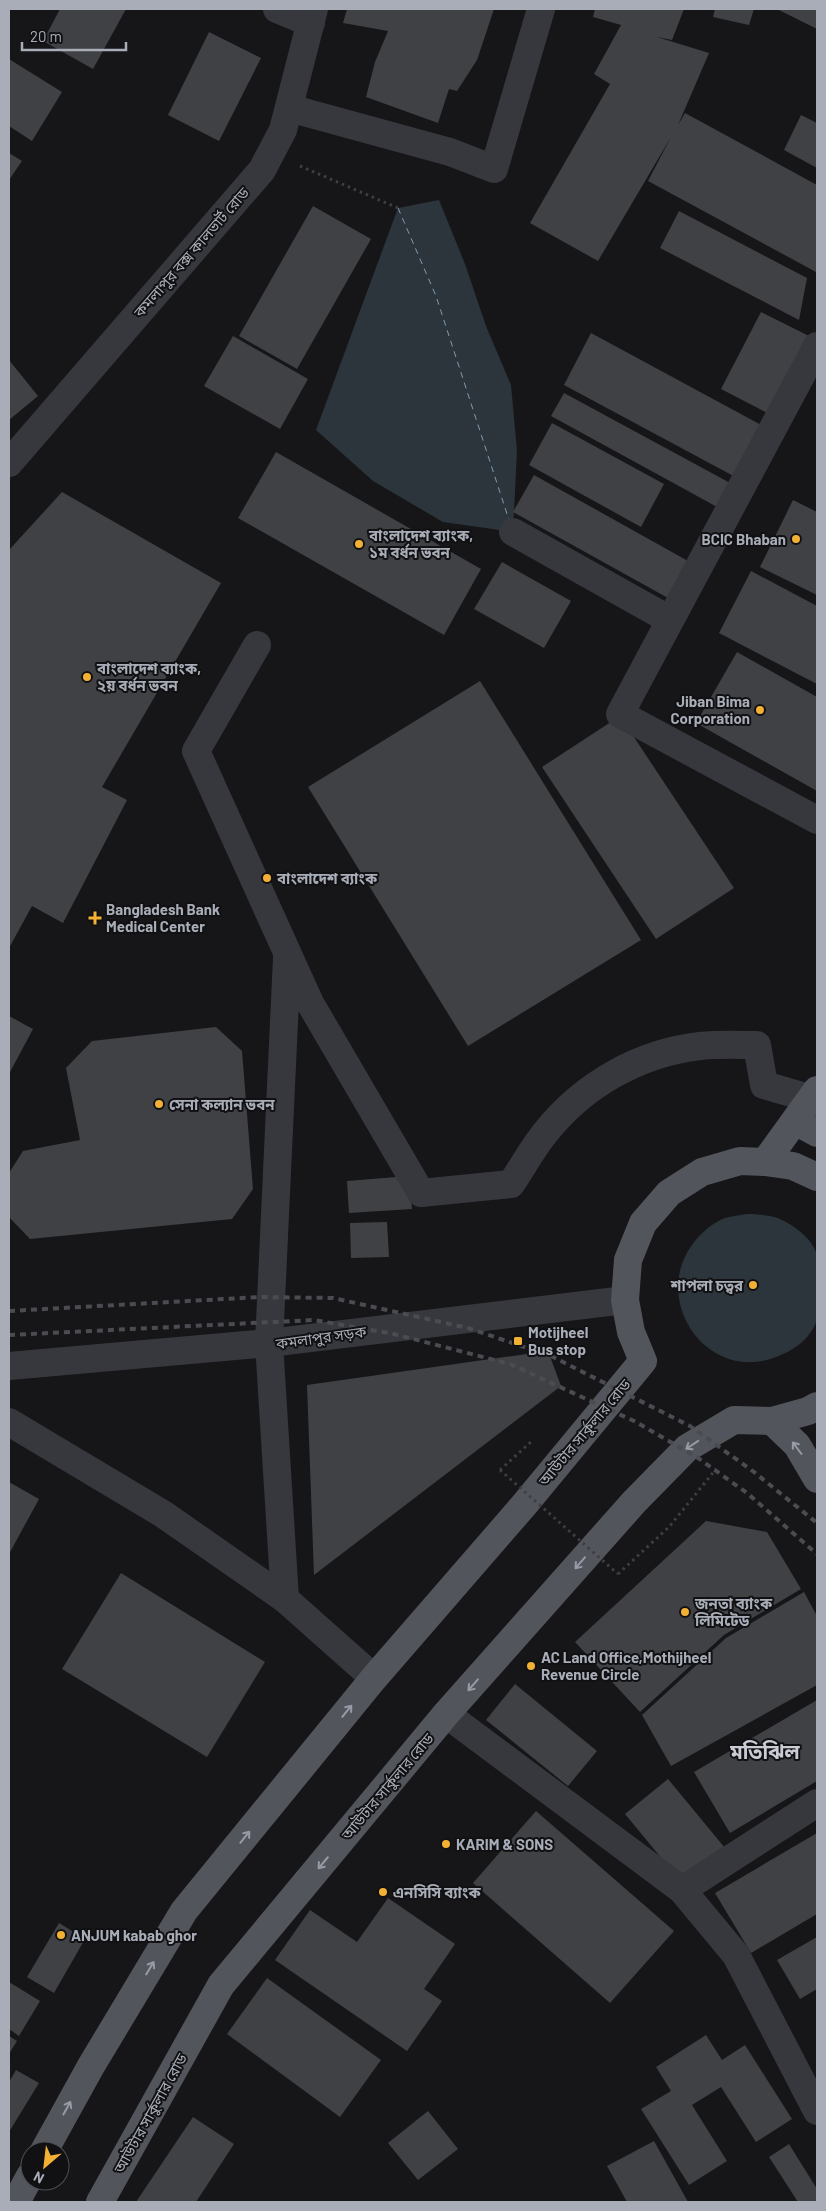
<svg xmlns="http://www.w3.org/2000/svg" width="826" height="2211" font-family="Barlow,'Noto Sans Bengali',sans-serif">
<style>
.water{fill:#2c353c}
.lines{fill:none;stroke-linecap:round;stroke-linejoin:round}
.ferry{stroke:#7f9bb3;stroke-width:1;stroke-dasharray:6 5;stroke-linecap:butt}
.building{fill:#404145}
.path{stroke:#3d3f44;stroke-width:3;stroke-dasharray:2.5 4;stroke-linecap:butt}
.minor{stroke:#37383d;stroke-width:28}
.major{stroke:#53555c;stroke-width:28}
.rail{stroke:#4a4c52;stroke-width:4;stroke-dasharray:6 5;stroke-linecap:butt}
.path-bridge{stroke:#3d3f44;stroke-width:3;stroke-dasharray:2.5 4;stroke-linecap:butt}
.oneway{stroke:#979ba6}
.poi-dot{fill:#f2b134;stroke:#111113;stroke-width:2}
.labels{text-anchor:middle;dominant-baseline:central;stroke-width:4;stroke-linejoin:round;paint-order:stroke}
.street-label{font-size:15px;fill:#a8adb8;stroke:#111113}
.poi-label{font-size:15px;font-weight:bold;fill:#a8adb8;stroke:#111113;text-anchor:start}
.district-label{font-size:20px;font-weight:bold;fill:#c9ccd4;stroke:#111113}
</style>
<rect width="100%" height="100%" fill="#161618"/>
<g class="water">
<path d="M439 200 465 264 486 326 511 385 517 451 513 532 443 522 373 481 316 430 398 208Z"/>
<path d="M748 1214C755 1214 763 1215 770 1216 787 1219 814 1238 817 1256 819 1267 817 1279 817 1290 817 1302 820 1317 814 1327 806 1342 792 1351 776 1357 707 1384 648 1299 695 1241 703 1231 714 1222 725 1218 732 1216 740 1215 748 1214Z"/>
</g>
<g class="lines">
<path class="ferry" d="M398 208 436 296 509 520"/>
</g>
<g class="building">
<path d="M60 9H126L93 69 43 41Z"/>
<path d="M347 9H494L477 60 457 91 449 89 438 123 366 97 375 62 388 31 343 23Z"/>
<path d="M595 9H684L672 40 657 37 709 53 678 125 685 113 817 185 816 272 648 181 671 137 598 261 530 223 610 84 594 74 621 25 593 17Z"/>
<path d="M715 9H754L749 25 713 17Z"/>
<path d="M777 9H817V29Z"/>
<path d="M209 32 261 58 219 141 168 115Z"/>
<path d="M9 59 62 92 32 141 9 126Z"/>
<path d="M801 115 817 123V168L784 150Z"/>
<path d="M9 153 22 161 9 180Z"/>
<path d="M313 206 371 239 297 369 239 336Z"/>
<path d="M679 211 807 278 799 320 660 248Z"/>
<path d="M761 312 817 340 777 418 721 389Z"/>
<path d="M591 333 767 428 739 479 564 385Z"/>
<path d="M233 336 308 379 280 429 204 386Z"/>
<path d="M9 360 38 396 9 420Z"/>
<path d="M564 393 732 484 719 508 551 416Z"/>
<path d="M552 423 664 484 641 527 529 465Z"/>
<path d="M276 452 481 569 444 635 238 518Z"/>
<path d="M534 475 688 561 668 598 513 512Z"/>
<path d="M62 492 221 583 102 787 127 800 63 923 32 906 9 948V550Z"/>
<path d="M793 500 817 512V595L760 567Z"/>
<path d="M502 562 571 601 544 648 474 609Z"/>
<path d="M751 571 817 606V684L719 633Z"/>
<path d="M737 652 817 697V791L696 723Z"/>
<path d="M480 681 641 940 468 1046 308 787Z"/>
<path d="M620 716 734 888 656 939 542 767Z"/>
<path d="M9 1016 33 1029 9 1074Z"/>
<path d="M216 1027 242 1051 253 1189 232 1219 30 1239 9 1217V1173L23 1151 80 1140 66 1068 92 1041Z"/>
<path d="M409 1176 412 1209 349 1213 347 1181Z"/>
<path d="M387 1222 389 1257 351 1258 350 1223Z"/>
<path d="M548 1351 561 1386 314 1575 307 1385Z"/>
<path d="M9 1482 39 1499 9 1554Z"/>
<path d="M706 1521 767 1532 801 1589 724 1635 640 1712 575 1642Z"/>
<path d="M121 1573 265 1662 207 1757 62 1669Z"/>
<path d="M804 1592 817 1616V1685L671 1766 642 1715 726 1638Z"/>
<path d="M515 1684 597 1751 568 1786 486 1720Z"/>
<path d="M817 1700V1781L730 1833 694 1772Z"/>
<path d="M668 1779 725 1848 682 1883 625 1814Z"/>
<path d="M536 1811 674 1931 610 2003 473 1883Z"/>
<path d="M817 1833V1914L751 1953 715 1893Z"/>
<path d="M388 1898 455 1944 424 1989 442 2001 407 2051 275 1960 310 1910 357 1942Z"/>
<path d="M59 1923 85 1939 54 1993 27 1977Z"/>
<path d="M817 1937V1989L800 1999 777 1960Z"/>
<path d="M267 1978 381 2060 340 2117 227 2034Z"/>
<path d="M9 1982 40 2001 19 2036 9 2029Z"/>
<path d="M706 2035 722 2060 745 2045 792 2119 756 2142 721 2087 692 2105 727 2161 689 2185 641 2109 671 2091 656 2067Z"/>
<path d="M9 2036 17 2041 9 2054Z"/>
<path d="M16 2070 39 2083 9 2132V2082Z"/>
<path d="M428 2111 458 2149 418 2180 388 2143Z"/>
<path d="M193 2117 234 2144 196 2202H136Z"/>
<path d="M654 2141 688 2202H627L607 2166Z"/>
<path d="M789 2144 817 2189V2202H798L769 2157Z"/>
</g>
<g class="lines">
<g class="path">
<path d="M300 166 398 208"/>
<path d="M500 1470 533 1440"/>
<path d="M618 1574 669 1527 716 1469"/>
</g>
<g class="minor">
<path d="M277 9 311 23"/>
<path d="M289 108 450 152 494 169 541 9"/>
<path d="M817 346 620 714 817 820"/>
<path d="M9 463 262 170 283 130 314 9"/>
<path d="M513 532 670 620"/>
<path d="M257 645 196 751 310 1003 421 1193 511 1184C522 1168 532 1149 545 1133 583 1085 639 1053 700 1046 719 1044 739 1045 757 1045L764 1085 812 1099"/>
<path d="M287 958 269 1343 285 1599 374 1678"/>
<path d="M9 1366 269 1343 625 1300"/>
<path d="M9 1422 163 1514 285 1599"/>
<path d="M446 1714 682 1890 736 1955 817 2111"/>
<path d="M682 1890 817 1803"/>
</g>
<g class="major">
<path d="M795 1121 817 1133"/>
<path d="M765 1162 817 1090"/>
<path d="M772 1421 797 1445 817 1479"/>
<path d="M44 2151 91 2066 184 1911 374 1678 524 1505 643 1361 631 1332 625 1300 628 1260 643 1223 669 1193 702 1172 740 1161 765 1162 793 1166 817 1177"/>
<path d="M16 2202 30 2176"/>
<path d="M100 2202 221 1985 446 1714 634 1502 687 1448 734 1420 772 1421 808 1411 817 1406"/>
</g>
<g class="rail">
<path d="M9 1311 260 1297 333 1298 468 1328 551 1356 690 1426 754 1472 817 1523"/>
<path d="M9 1335 314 1320 394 1334 510 1364 634 1421 698 1458 747 1493 817 1554"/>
</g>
<path class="path-bridge" d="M500 1470 618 1574"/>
</g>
<defs><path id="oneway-shaft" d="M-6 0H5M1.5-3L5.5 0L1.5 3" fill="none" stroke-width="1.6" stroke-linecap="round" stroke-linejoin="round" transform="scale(1.25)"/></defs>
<g class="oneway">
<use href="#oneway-shaft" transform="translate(692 1445) rotate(146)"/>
<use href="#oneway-shaft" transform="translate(797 1448) rotate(-127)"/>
<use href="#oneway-shaft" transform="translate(580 1563) rotate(131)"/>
<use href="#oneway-shaft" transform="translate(473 1685) rotate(131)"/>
<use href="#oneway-shaft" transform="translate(347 1711) rotate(-51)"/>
<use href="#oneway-shaft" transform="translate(245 1837) rotate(-51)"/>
<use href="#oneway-shaft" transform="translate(323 1863) rotate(130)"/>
<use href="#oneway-shaft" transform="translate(150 1968) rotate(-59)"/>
<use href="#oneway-shaft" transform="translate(67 2108) rotate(-61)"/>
</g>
<g class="poi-dot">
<circle cx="796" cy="539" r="5"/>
<circle cx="359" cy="544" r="5"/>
<circle cx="87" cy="677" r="5"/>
<circle cx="760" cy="710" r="5"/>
<circle cx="267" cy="878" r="5"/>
<path d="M92.5 910.5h5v5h5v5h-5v5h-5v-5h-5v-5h5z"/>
<circle cx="159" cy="1104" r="5"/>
<circle cx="753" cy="1285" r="5"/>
<rect x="513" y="1336" width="10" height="10" rx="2.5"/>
<circle cx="685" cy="1612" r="5"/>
<circle cx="531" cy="1666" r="5"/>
<circle cx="446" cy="1844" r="5"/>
<circle cx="383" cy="1892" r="5"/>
<circle cx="61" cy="1935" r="5"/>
</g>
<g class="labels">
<g class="street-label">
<text transform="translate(191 252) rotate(-49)">কমলাপুর বক্স কালভার্ট রোড</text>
<text transform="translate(321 1337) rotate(-8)">কমলাপুর সড়ক</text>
<text transform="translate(584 1432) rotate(-50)">আউটার সার্কুলার রোড</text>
<text transform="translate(387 1786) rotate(-50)">আউটার সার্কুলার রোড</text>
<text transform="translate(150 2113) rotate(-61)">আউটার সার্কুলার রোড</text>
</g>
<g class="poi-label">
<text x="369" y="535">বাংলাদেশ ব্যাংক,<tspan x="369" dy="17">১ম বর্ধন ভবন</tspan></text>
<text x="786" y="539" text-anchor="end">BCIC Bhaban</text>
<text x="97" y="668">বাংলাদেশ ব্যাংক,<tspan x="97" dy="17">২য় বর্ধন ভবন</tspan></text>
<text x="750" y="701" text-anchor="end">Jiban Bima<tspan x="750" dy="17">Corporation</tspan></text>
<text x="277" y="878">বাংলাদেশ ব্যাংক</text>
<text x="106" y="909">Bangladesh Bank<tspan x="106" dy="17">Medical Center</tspan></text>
<text x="169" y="1104">সেনা কল্যান ভবন</text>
<text x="743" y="1285" text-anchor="end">শাপলা চত্বর</text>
<text x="528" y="1332">Motijheel<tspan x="528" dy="17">Bus stop</tspan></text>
<text x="695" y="1603">জনতা ব্যাংক<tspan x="695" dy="17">লিমিটেড</tspan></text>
<text x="541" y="1657">AC Land Office,Mothijheel<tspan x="541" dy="17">Revenue Circle</tspan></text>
<text x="456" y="1844">KARIM &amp; SONS</text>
<text x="393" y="1892">এনসিসি ব্যাংক</text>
<text x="71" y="1935">ANJUM kabab ghor</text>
</g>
<g class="district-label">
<text x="765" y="1751">মতিঝিল</text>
</g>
</g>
<rect width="826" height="2211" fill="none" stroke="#a8adb8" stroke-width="20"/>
<g transform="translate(45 2166) rotate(208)"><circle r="24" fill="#111113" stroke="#4d4f55"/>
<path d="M0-4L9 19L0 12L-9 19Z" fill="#f2b134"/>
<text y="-8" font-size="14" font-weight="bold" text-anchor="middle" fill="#a8adb8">N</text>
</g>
<path d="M22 42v8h104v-8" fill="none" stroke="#a8adb8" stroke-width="2.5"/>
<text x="30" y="42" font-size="15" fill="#a8adb8" stroke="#111113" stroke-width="4" paint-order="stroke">20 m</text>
</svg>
